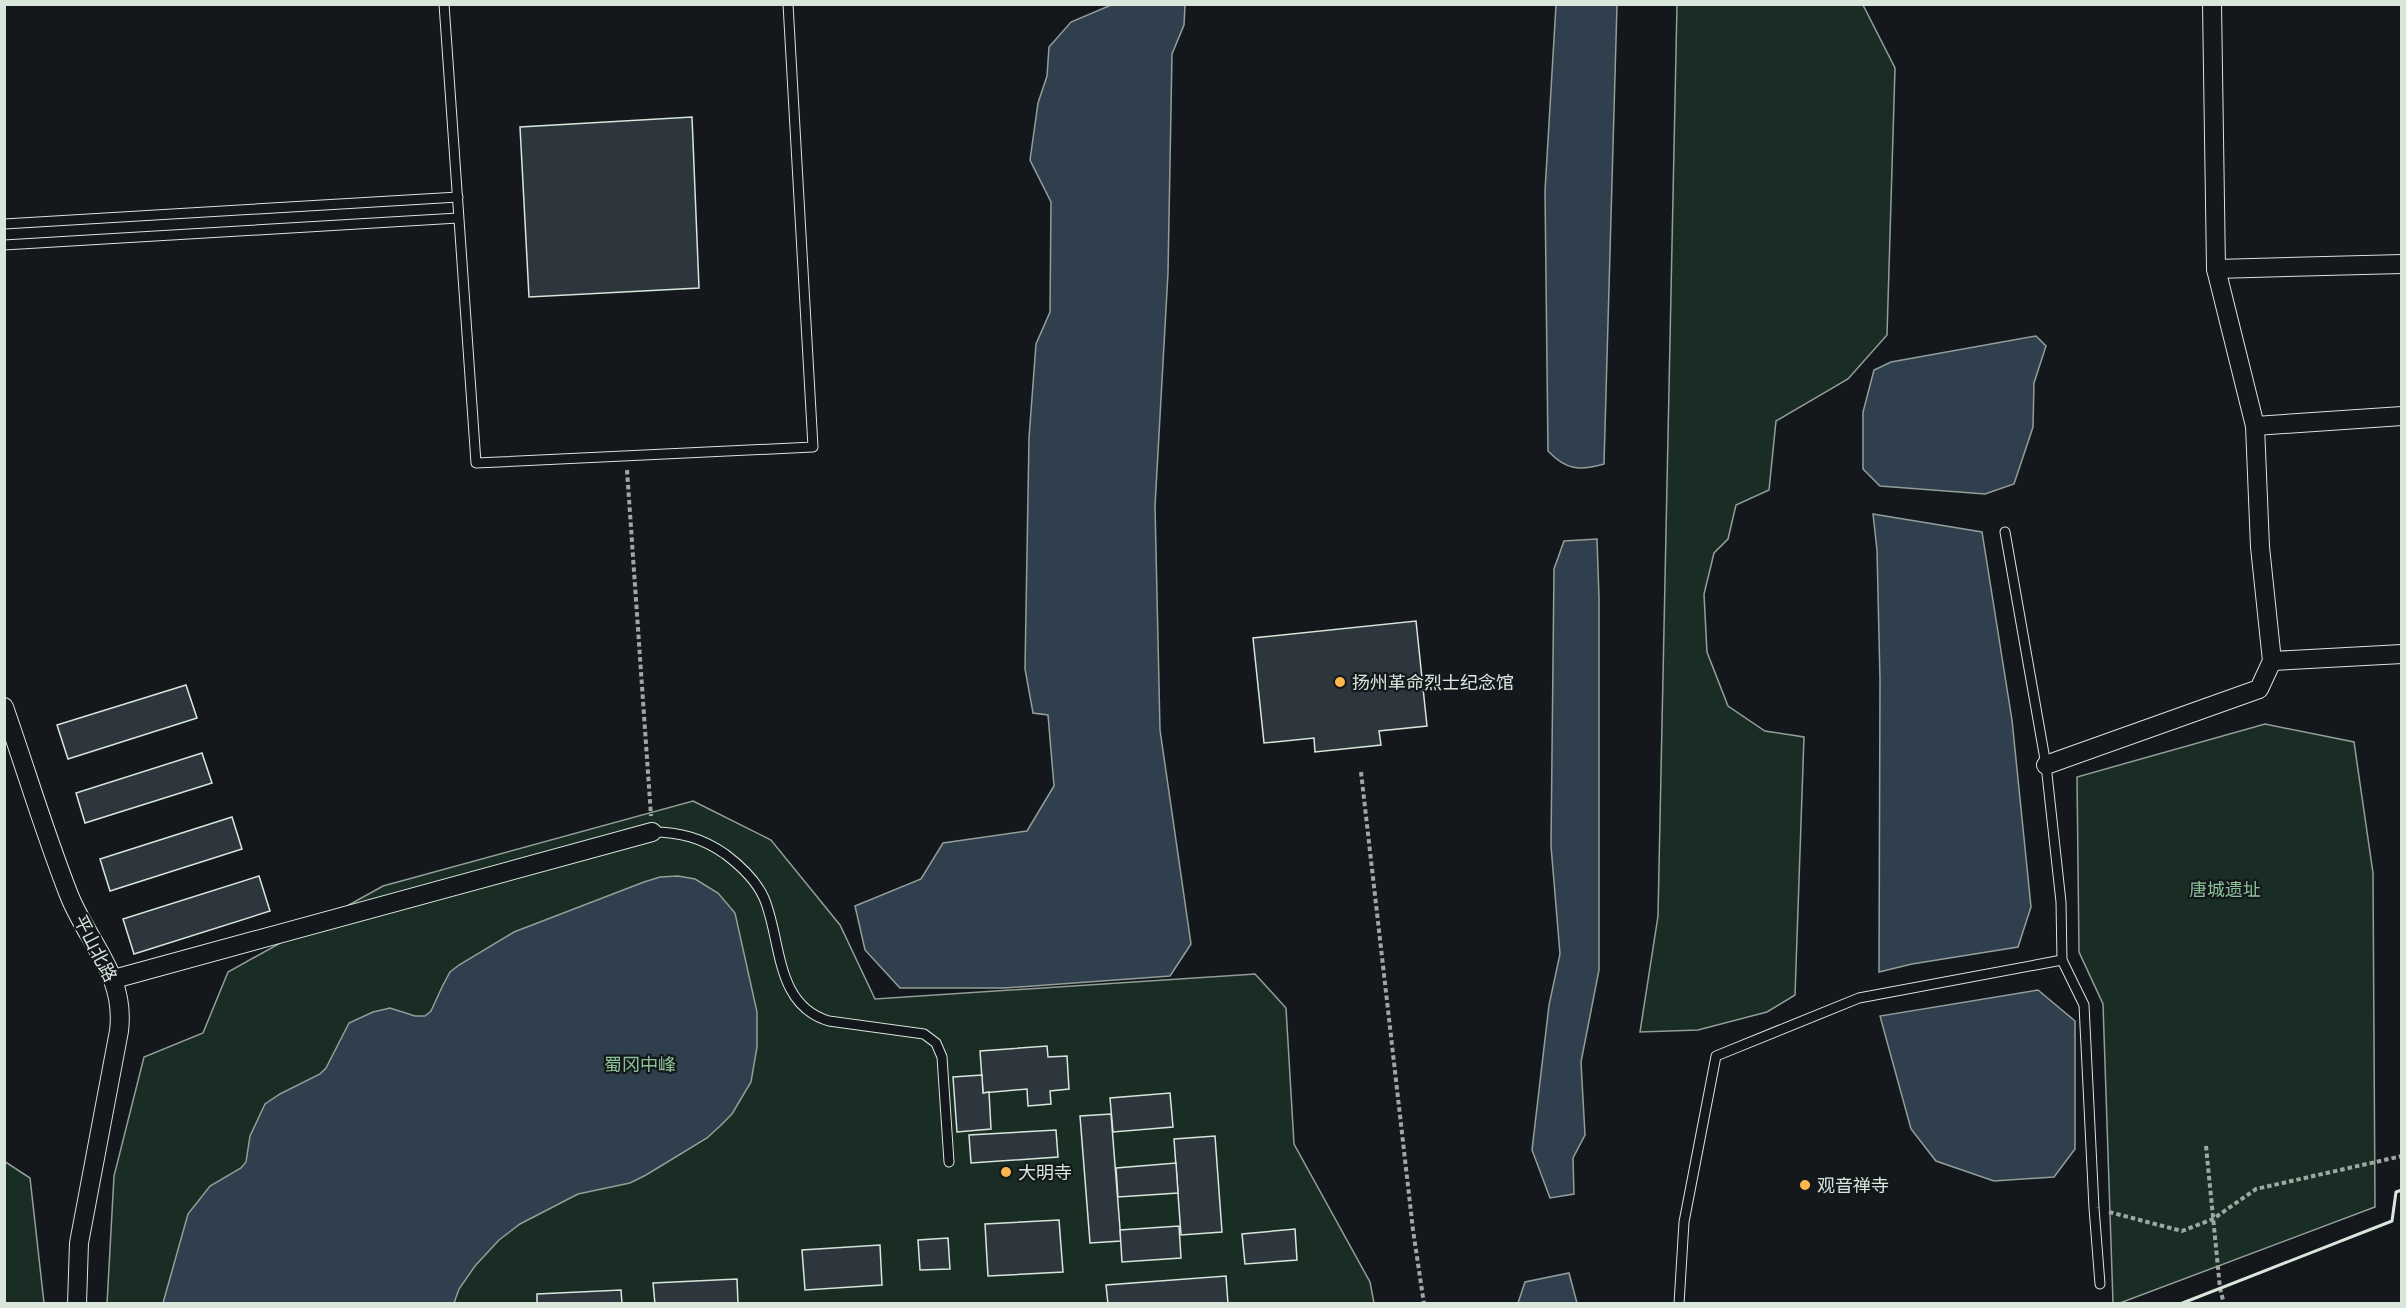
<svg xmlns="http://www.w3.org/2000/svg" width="2406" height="1308" font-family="Commissioner,'Noto Sans SC',sans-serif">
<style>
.green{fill:#1a2d24;stroke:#939e99;stroke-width:1.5}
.water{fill:#2f3f4d;stroke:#939e99;stroke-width:1.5}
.building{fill:#2c363c;stroke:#d8e6dc;stroke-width:1.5}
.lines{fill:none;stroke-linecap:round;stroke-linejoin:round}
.service-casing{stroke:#d8e6dc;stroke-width:11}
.minor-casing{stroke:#d8e6dc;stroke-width:20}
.path{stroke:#9da8a2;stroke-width:4;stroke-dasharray:4.5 3;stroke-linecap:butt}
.service{stroke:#14181c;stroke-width:9}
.minor{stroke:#14181c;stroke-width:18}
.wall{stroke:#d8e6dc;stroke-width:3}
.poi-dot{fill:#ffb74d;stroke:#14181c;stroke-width:2}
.labels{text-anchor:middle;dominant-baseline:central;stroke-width:4.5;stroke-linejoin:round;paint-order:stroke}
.poi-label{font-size:18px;fill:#d8e6dc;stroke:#14181c;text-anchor:start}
.park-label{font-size:18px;fill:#8ac095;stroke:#14181c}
.street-label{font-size:18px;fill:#d8e6dc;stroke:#14181c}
</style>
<rect width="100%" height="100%" fill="#14181c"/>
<g class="green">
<path d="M1677 5H1863L1895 68 1887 335 1848 379 1776 421 1769 490 1736 505 1728 539 1714 553 1704 594 1707 652 1728 706 1765 731 1804 737 1795 995 1767 1012 1698 1030 1640 1032 1658 916Z"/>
<path d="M2265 724 2354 742 2373 873 2375 1207 2120 1303H2113L2103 1004 2079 952 2077 777Z"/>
<path d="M693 801 771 840 840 925 875 999 1255 974 1286 1008 1294 1144 1370 1282 1374 1303 107 1304 114 1176 144 1057 203 1033 228 972 383 886Z"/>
<path d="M4 1161 30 1178 44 1303H5Z"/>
</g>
<g class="water">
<path d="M1111 5H1185L1184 25 1172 54 1168 273 1155 506 1160 730 1191 944 1170 976 1004 988H900L865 950 855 906 921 879 943 843 1027 831 1054 786 1048 715 1033 713 1025 669 1029 438 1036 344 1050 312 1051 202 1030 160 1038 103 1047 76 1049 47 1071 22Z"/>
<path d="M1556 5H1617L1604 464C1579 471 1566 470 1548 451L1545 191Z"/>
<path d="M2036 336 2046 346 2034 383 2033 427 2014 484 1985 494 1880 486 1863 469V412L1874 370 1891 362Z"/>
<path d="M1873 514 1982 532 2012 720 2031 907 2018 947 1912 964 1879 972 1880 680 1877 550Z"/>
<path d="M1597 539 1599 597V970L1581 1062 1585 1135 1573 1158 1574 1194 1550 1198 1532 1150 1549 1005 1560 954 1551 846 1554 569 1564 541Z"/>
<path d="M678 876 695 879 718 893 735 913 757 1012V1047L751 1082 732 1114 720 1126 707 1138 646 1175 630 1183 578 1194 520 1224 499 1240 475 1266 459 1289 454 1303H163L188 1214 210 1186 241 1168 246 1162 250 1136 265 1104 280 1094 320 1074 326 1068 349 1023 373 1012 390 1008 415 1016H425L431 1011 442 987 450 972 459 965 514 932 644 882 660 877Z"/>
<path d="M2038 990 2075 1021V1149L2054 1177 1994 1181 1936 1161 1911 1129 1880 1016Z"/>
<path d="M1569 1273 1577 1303H1518L1525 1282Z"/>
</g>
<g class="building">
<path d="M692 117 699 288 529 297 520 127Z"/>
<path d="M1416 621 1427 726 1379 731 1381 745 1315 752 1314 738 1264 743 1253 638Z"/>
<path d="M186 685 197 718 68 759 57 725Z"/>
<path d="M202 753 212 783 85 823 76 793Z"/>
<path d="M232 817 242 849 110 891 100 859Z"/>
<path d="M259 876 270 911 134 954 123 919Z"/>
<path d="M1047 1046 1048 1057 1067 1056 1069 1089 1050 1091 1051 1104 1028 1106 1027 1089 983 1093 980 1051Z"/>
<path d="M982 1075 983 1093 989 1092 991 1129 957 1132 953 1077Z"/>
<path d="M1170 1093 1173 1127 1113 1132 1110 1098Z"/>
<path d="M1111 1114 1121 1241 1090 1243 1080 1116Z"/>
<path d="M1056 1130 1058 1157 971 1163 969 1135Z"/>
<path d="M1215 1136 1222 1232 1181 1235 1174 1139Z"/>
<path d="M1176 1163 1178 1193 1118 1197 1116 1168Z"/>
<path d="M1059 1220 1063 1272 988 1276 985 1224Z"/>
<path d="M1179 1226 1181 1258 1122 1262 1120 1230Z"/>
<path d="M1295 1229 1297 1260 1245 1264 1242 1234Z"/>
<path d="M948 1238 950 1269 920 1270 918 1240Z"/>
<path d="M880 1245 882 1285 805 1290 802 1250Z"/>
<path d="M1226 1276 1228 1304H1108L1106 1285Z"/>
<path d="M737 1279 738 1304H655L653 1283Z"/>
<path d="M621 1290 622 1304H537V1294Z"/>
</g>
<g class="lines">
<defs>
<g id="service">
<path d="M444 4 476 463 813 447 788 4"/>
<path d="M4 224 458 197"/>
<path d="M4 245 458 218"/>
<path d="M2005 532 2046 765 2061 902 2062 960 2084 1005 2094 1208 2100 1284"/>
<path d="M652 832C680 832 702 838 725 854 741 866 756 880 764 898 782 940 774 1005 829 1021L924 1034 936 1043 942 1057 949 1162"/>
<path d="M1679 1304 1684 1222 1716 1056 1859 998 2062 960"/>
</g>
<g id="minor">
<path d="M2216 269 2402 264"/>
<path d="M2255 426 2402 416"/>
<path d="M2272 661 2402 654"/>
<path d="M4 707C26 770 45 834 69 895 88 943 126 975 119 1031L79 1243 77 1304"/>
<path d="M2046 765 2259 689 2272 661 2260 547 2255 426 2216 269 2212 4"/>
<path d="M114 979 652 832"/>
</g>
</defs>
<use href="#service" class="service-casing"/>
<use href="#minor" class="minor-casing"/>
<g class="path">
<path d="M627 470 651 816"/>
<path d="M1361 772 1413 1230 1424 1304"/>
<path d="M2206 1146 2220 1288 2224 1304"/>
<path d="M2109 1212 2182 1231 2213 1219 2256 1189 2402 1156"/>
</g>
<use href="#service" class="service"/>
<use href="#minor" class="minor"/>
<path class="wall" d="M2180 1304 2392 1221 2396 1192 2402 1190"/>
</g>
<g class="poi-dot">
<circle cx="1340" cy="682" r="6"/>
<circle cx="1006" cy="1172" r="6"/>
<circle cx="1805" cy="1185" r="6"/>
</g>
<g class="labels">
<g class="poi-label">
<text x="1352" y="682">扬州革命烈士纪念馆</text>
<text x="1018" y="1172">大明寺</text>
<text x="1817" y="1185">观音禅寺</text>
</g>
<g class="park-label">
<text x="2225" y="889">唐城遗址</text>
<text x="640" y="1064">蜀冈中峰</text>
</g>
<g class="street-label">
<text transform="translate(96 948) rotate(63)">平山北路</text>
</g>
</g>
<rect width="2406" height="1308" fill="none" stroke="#d8e6dc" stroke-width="12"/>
</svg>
